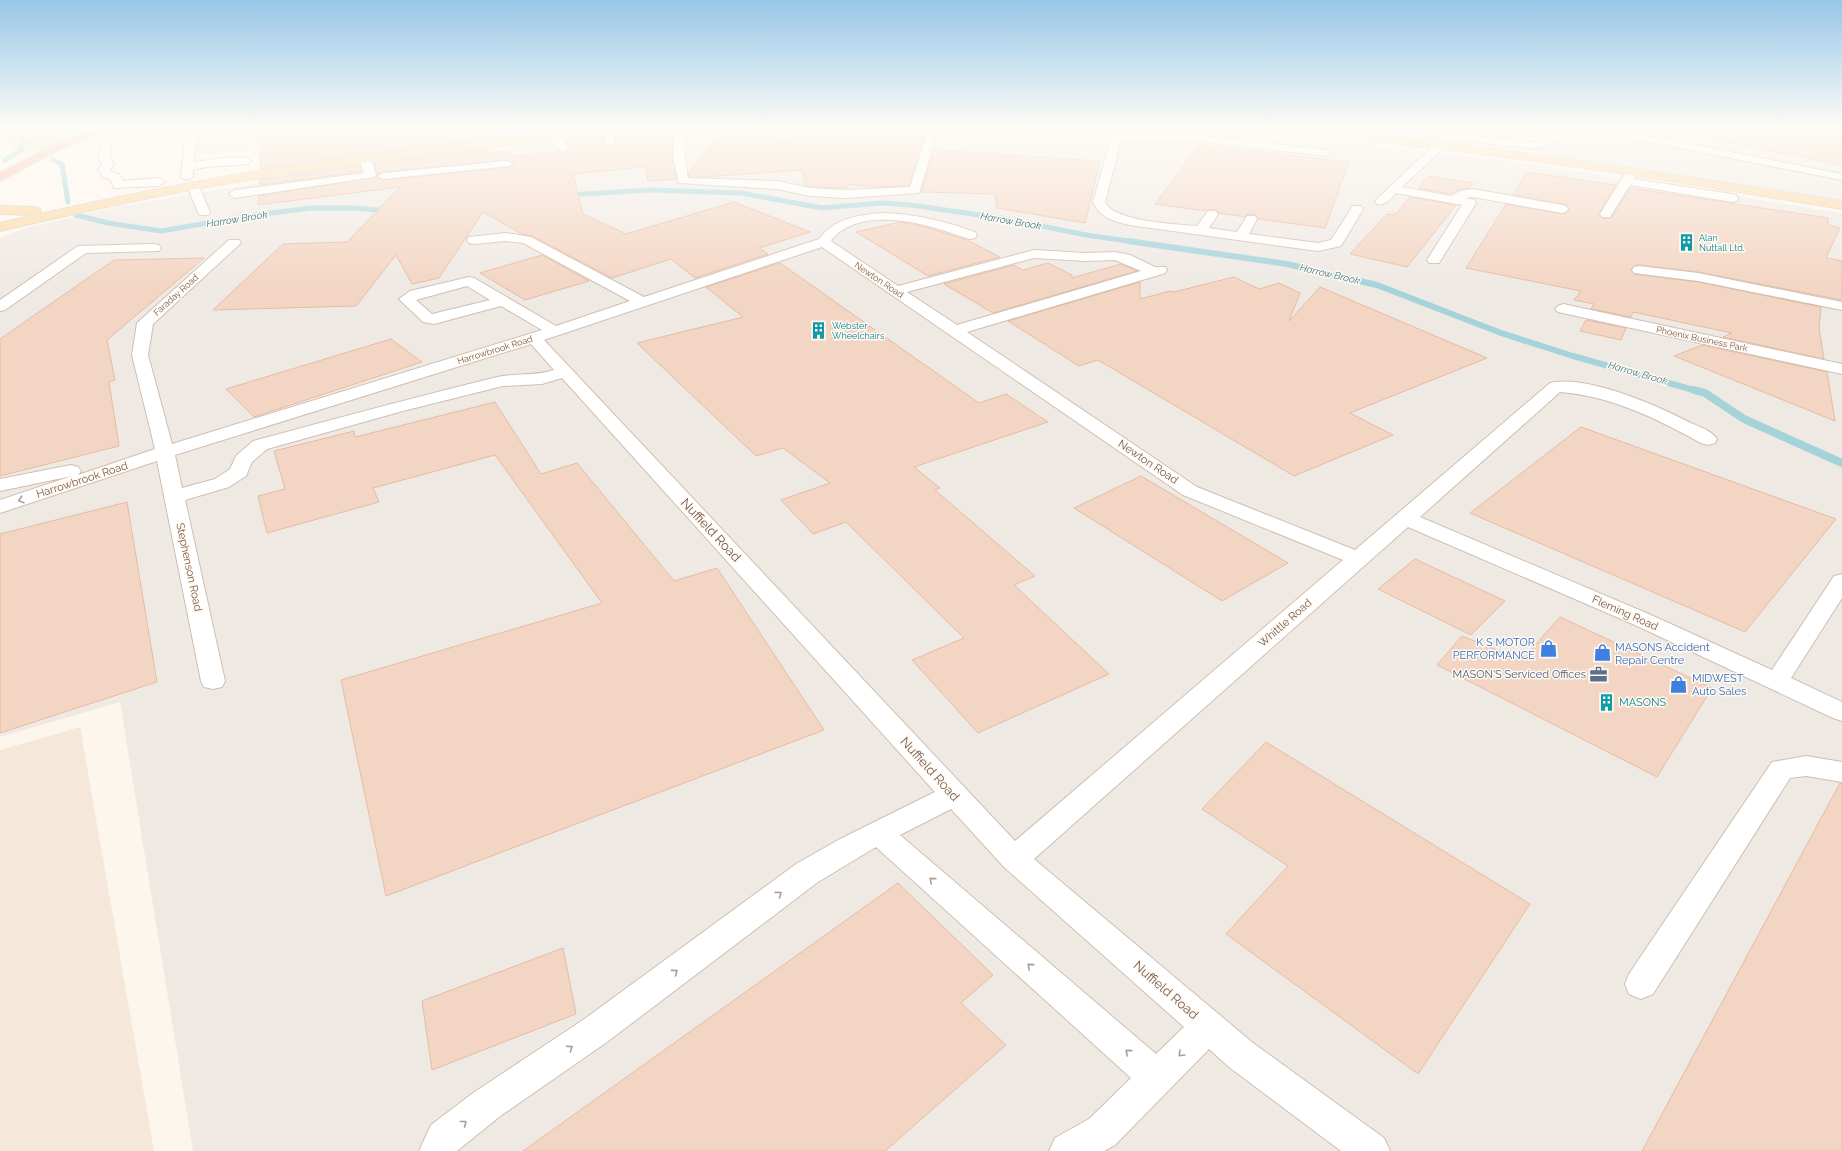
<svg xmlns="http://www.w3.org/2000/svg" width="1842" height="1151" font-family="Raleway,sans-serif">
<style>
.residential{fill:#f5e8da}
.industrial{fill:#efe9e4}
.green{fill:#d8ecc9}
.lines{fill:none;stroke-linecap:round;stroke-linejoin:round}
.stream-far2{stroke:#a5d3da;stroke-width:5}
.stream-far1{stroke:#a5d3da;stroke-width:6}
.stream{stroke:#a5d3da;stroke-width:8}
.building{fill:#f3d5c3;stroke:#e6bba3}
.minor-casing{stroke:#d1beb0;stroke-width:2}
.major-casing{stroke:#dad1cd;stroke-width:2}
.highway-casing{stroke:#dad1cd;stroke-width:2}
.path{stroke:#d9b8a5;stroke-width:1.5;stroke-dasharray:0.5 1.5;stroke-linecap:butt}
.minor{fill:#fff;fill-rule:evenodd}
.major{fill:#fbd9a5;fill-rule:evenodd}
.highway{fill:#f7b7a3;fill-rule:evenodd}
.oneway{stroke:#af9d94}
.labels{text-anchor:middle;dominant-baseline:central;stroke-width:3;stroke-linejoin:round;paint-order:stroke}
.far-culture-label{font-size:9px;fill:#0d838f;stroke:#fffaf3;text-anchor:start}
.far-street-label{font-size:9px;fill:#7a5c4d;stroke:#fffaf3}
.far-water-label{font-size:10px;font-style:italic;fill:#437c86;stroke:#fffaf3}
.street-label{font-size:11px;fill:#7a5c4d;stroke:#fffaf3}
.shop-label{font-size:11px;fill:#366cbe;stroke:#fffaf3;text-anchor:start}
.service-label{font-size:11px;fill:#4e5e75;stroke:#fffaf3;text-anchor:end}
.culture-label{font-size:11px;fill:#0d838f;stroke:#fffaf3;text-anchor:start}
.near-street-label{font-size:13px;fill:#7a5c4d;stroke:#fffaf3}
</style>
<rect width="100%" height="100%" fill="#fdf6ec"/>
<path class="residential" d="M80 727 154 1151H0V750Z"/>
<g class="industrial">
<path d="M198 127H604L359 154 260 170 257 150 194 156Z"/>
<path d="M802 127H1103L1316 140 1512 161 1842 213V1151H193L120 702 0 737V238L22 229 116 207 372 164 542 143 752 128Z"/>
<path d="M1336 127H1842V200L1477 144Z"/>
</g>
<path class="green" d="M0 127H90L32 153 17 152 1 134Z"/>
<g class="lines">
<g class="stream-far2">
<path d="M5 160 21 150 23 141 16 127"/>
<path d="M53 160 62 164 68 202"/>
<path d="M567 195 650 190 741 193 822 208 882 203 911 205 1007 219 1086 235 1135 242"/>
<path d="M76 215 108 223 161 231 255 215 311 208H353L389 211"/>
</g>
<path class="stream-far1" d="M1128 241 1287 264 1377 285 1501 333 1573 356 1697 391"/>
<path class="stream" d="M1694 390 1705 393 1744 419 1842 463"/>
</g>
<g class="building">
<path d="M263 127H475L482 140 344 157 260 169Z"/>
<path d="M556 127H608L561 132H558Z"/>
<path d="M673 127 672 157 677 179 648 181 646 167 573 174 583 214 626 234 734 202 810 232 759 248 768 254 695 278 671 259 612 278 532 236 522 234 483 212 439 278 412 284 396 255 356 306 213 310 283 244 347 242 400 187 258 205 259 196 376 177 383 180 510 167 514 164 511 161 506 160 383 172 377 174 374 163 486 149 488 153 510 151 512 156 560 152 563 153 567 152 569 150 567 141 604 137V144L611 147 616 143V136L667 131Z"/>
<path d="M1708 127H1842V165L1707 138Z"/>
<path d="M793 135 895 138H924L909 186 871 187 849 184 847 188 810 187 805 185 802 170 705 177H689V172L717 138 790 140Z"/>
<path d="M1199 145 1349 162 1325 228 1258 219 1255 214H1247L1245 217 1219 213 1216 210H1208L1206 211 1155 204Z"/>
<path d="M934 150 1100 161 1085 223 997 208 995 194 921 192Z"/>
<path d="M360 165 362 172 260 185V180Z"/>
<path d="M1527 172 1616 185 1599 213 1602 218H1611L1630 188 1828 218V225L1840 228 1826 258 1842 261V300L1698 272 1639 265 1634 266 1631 269 1634 274 1698 282 1821 307 1819 328 1824 359 1723 337 1732 333 1633 312 1631 317 1591 309 1594 304 1574 300 1581 291 1466 268 1506 204 1562 214 1566 213 1569 210 1566 205 1513 195Z"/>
<path d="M1429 176 1473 183 1469 188 1459 190 1451 194 1418 188Z"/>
<path d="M1410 197 1456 205 1407 267 1350 254 1387 214 1395 215Z"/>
<path d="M900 222 922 226 967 240 1000 257 928 276 856 232Z"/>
<path d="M542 255 589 281 525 300 480 273Z"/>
<path d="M204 258 107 340 115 380 109 382 119 446 0 476V339L114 260Z"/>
<path d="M780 263 979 403 1006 394 1048 422 914 467 940 488 935 490 1035 576 1014 585 1109 674 978 733 912 660 964 638 846 522 813 534 781 500 830 483 783 448 756 456 637 343 743 317 706 287Z"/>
<path d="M1048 263 1072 275V278L1121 264 1137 271 993 313 944 284 1014 265 1023 270Z"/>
<path d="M1234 277 1259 289 1279 283 1300 293 1289 321 1320 287 1487 358 1350 413 1393 435 1294 476 1098 360 1079 366 1008 321 1140 282V299L1170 291 1174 292Z"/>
<path d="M1586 320 1626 328 1621 340 1580 331Z"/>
<path d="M391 339 422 362 254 417 226 389Z"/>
<path d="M1702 345 1827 372 1835 421 1674 356Z"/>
<path d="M495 402 541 474 577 463 674 581 717 568 824 730 386 896 341 680 602 603 495 455 373 488 379 502 267 533 258 496 285 489 274 451 354 431 355 437Z"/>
<path d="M1581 427 1836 519 1745 632 1470 513Z"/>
<path d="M1141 476 1288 563 1222 601 1074 508Z"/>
<path d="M127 502 157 682 0 733V534Z"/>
<path d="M1415 559 1505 601 1471 635 1378 589Z"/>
<path d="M1560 617 1712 688 1657 777 1437 665 1462 636 1522 660Z"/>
<path d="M1266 742 1530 904 1418 1074 1226 934 1288 866 1202 809Z"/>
<path d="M1840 783H1842V1151H1642Z"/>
<path d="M898 883 993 975 961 1003 1006 1045 885 1151H523Z"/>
<path d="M563 948 576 1014 432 1070 422 1001Z"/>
</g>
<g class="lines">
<defs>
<g id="minor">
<path d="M525 127H535L544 138 539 141 535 140Z"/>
<path d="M675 127H685L686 129 685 157 688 178 777 181 810 188 846 190 910 187 926 137 921 127H931L936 137 919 193 846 198 810 196 777 189 679 183 673 157Z"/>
<path d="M1110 127H1120L1121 134 1156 136 1189 134 1326 150 1331 153 1326 156 1189 140 1156 142 1121 140 1105 202C1114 222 1176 224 1197 226L1208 211H1216L1218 214 1209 228 1237 232 1247 216H1255L1257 219 1249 234 1318 243 1331 240 1353 206H1361L1363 209 1341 246 1318 251 1129 225C1114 221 1100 218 1093 202L1111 139Z"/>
<path d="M1371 127H1399L1526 142H1537L1548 138 1512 129 1511 127H1528L1563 135 1564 137 1563 139 1538 148H1526L1376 130Z"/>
<path d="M1584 127H1603L1842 174V180L1589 130Z"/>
<path d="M608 128 612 129 615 134V143L610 146 605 143V134L603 131Z"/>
<path d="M138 130 195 132 196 134 194 163C204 160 244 153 251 161 248 164 249 164 245 164 228 167 211 164 193 170V177L187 180 181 177 185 137 157 139 156 137H131L110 142 112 145 110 157 114 165 110 170 111 172 119 174 123 181 159 178 165 182 159 186 114 188 110 179 103 177 98 170 102 165 98 157 101 146 99 142 102 137Z"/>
<path d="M559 133 564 136 568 149 567 151 563 152 558 149 554 136Z"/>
<path d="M1436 141 1441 144 1440 151 1402 187 1451 196 1460 191 1473 189 1562 205 1566 206 1568 209 1566 212 1562 213 1473 197 1465 198 1474 200 1476 203 1439 263H1429L1427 260 1462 205 1396 193C1390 199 1386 206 1377 204L1375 201 1431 148 1432 142Z"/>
<path d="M365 156 371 159 376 175 374 177 235 198 229 194 235 190 364 173 359 159Z"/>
<path d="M506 161 510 162 512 164 510 166 383 179 377 176 383 173Z"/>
<path d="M1632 169 1638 172 1634 179 1732 194 1736 195 1738 198 1736 201 1732 202 1630 185 1610 217H1602L1600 214 1626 172Z"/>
<path d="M193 182 199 186 210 212 208 215H200L198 212 187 186Z"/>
<path d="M883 213C915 214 945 221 975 232L977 235 975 238 970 239C958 236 947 231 935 228 905 219 853 211 831 241L898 286 1034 250 1086 253 1115 252 1130 255 1155 267H1165L1167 270 1165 273 1159 275 967 332 1197 487 1355 550 1550 383C1587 374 1658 406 1691 423 1700 427 1712 431 1717 439L1715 443 1708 445 1701 443C1657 419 1612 396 1560 392L1420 517 1651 615 1772 670 1834 576 1842 574V598L1791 678 1842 702V721L1833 718 1635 625 1408 527 1034 859 1253 1043 1384 1138 1390 1151H1341L1229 1067 1209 1049 1115 1145 1104 1151H1049L1055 1138 1089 1119 1131 1078 876 847 818 882 607 1042 499 1117 457 1151H419L431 1125 473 1093 583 1020 796 864 840 839 935 792 562 378 542 384 503 386 403 411 267 449 252 462 246 476 229 487 185 500 225 681 222 687 213 689 204 687 201 681 157 461 0 513V500L72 476 0 491V479L71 465 78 467 81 471 78 475 155 449 132 355 137 323 229 240H239L241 243 153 324 148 355 172 444 542 330 501 306 434 324 423 322 399 299 410 291 469 277 474 278 556 326 630 301 523 243 506 241 474 244 469 243 467 240 469 237 506 233 531 237 644 297 819 239C835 218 858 215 883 213ZM822 247 1183 495 1343 560 1015 841 544 340ZM1034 258 1086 261 1115 260 1141 271 957 325 907 292ZM467 286 490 300 432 314 416 300ZM531 344 554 370C536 376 516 373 497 377 416 397 335 419 253 441L236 456 230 469 215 479 182 488 175 455ZM951 809 1004 867 1184 1027 1156 1054 900 835Z"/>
<path d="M154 244 159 245 161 248 159 251 86 253 5 310 0 311V300L78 246Z"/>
<path d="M1639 266 1698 273 1842 302V310L1698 281 1634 273 1632 270 1634 267Z"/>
<path d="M1563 304 1842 364V374L1558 312 1555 309 1558 306Z"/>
<path d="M1806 756 1842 762V782L1806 776 1790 778 1653 994 1641 999 1629 994 1625 984 1629 974 1772 762Z"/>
</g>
<g id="major">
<path d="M635 127H672L667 130C527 142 388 157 249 180 165 193 83 212 0 231V223C82 204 164 187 247 173 376 152 506 138 635 127Z"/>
<path d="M1238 127H1282L1318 129 1468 145 1618 166 1842 201V209C1643 176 1444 144 1243 130Z"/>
<path d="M0 206 35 207 39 208 41 211 39 214 35 215 0 214Z"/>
</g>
<path id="highway" d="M97 127H110L109 129 57 151 0 181V173L49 147Z"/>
</defs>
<use href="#minor" class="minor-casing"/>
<use href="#major" class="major-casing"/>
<use href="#highway" class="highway-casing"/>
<g class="path">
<path d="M702 127H715"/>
<path d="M133 165 137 153"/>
</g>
<use href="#minor" class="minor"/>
<use href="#major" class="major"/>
<use href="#highway" class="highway"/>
</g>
<defs><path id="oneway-chevron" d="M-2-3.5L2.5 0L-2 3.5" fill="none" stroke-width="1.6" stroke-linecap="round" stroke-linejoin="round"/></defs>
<g class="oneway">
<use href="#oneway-chevron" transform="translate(21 500) rotate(162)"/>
<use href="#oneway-chevron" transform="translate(932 880) rotate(-139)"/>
<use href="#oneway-chevron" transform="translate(779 894) rotate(-37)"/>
<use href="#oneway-chevron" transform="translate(1030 966) rotate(-139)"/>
<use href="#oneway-chevron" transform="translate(675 972) rotate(-36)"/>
<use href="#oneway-chevron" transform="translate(570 1048) rotate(-34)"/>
<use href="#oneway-chevron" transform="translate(1128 1052) rotate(-139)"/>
<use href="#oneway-chevron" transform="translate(1181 1054) rotate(135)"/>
<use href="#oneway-chevron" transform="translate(464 1123) rotate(-38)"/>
</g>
<linearGradient id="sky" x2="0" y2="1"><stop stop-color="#97c7e8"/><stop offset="0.44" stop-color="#fefbf6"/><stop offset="1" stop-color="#fefbf6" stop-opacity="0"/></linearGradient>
<rect width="1842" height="288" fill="url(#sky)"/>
<defs>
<symbol id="building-bare" viewBox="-9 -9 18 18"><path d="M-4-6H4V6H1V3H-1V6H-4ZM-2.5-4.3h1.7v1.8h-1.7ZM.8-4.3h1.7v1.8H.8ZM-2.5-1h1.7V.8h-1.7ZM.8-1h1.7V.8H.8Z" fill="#0f9aa8" stroke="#fffaf3" stroke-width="2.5" paint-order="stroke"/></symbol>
<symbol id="shop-bare" viewBox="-9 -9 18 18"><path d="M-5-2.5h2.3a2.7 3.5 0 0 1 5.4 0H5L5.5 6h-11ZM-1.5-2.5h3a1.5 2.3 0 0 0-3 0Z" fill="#3f7fe0" stroke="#fffaf3" stroke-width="2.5" paint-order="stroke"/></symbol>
<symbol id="office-bare" viewBox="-9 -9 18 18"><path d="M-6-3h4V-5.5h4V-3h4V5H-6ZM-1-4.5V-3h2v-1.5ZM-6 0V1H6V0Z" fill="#5c6f8a" stroke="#fffaf3" stroke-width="2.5" paint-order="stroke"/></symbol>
</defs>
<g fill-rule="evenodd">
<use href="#building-bare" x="1674" y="230" width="25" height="25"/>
<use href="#building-bare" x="806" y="318" width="25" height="25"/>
<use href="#shop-bare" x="1536" y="636" width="25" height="25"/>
<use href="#shop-bare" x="1590" y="640" width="25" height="25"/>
<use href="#office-bare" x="1586" y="662" width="25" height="25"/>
<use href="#shop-bare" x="1666" y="672" width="25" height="25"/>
<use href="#building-bare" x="1594" y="690" width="25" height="25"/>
</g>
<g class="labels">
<g class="far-culture-label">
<text x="1699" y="238">Alan<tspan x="1699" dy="10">Nuttall Ltd.</tspan></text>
<text x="832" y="326">Webster<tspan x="832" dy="10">Wheelchairs</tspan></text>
</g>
<g class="far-street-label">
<text transform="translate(879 280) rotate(34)">Newton Road</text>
<text transform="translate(176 295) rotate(-42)">Faraday Road</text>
<text transform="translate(1702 339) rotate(12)">Phoenix Business Park</text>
<text transform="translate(495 350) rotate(-17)">Harrowbrook Road</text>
</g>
<g class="far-water-label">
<text transform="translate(237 219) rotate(-9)">Harrow Brook</text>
<text transform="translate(1011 221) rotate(10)">Harrow Brook</text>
<text transform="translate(1330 274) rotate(13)">Harrow Brook</text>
<text transform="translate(1638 373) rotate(16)">Harrow Brook</text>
</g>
<g class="street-label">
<text transform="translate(1148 462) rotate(34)">Newton Road</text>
<text transform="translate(82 480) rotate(-18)">Harrowbrook Road</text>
<text transform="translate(189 567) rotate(78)">Stephenson Road</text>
<text transform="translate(1625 613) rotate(24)">Fleming Road</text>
<text transform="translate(1285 623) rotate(-41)">Whittle Road</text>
</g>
<g class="shop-label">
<text x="1535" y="642" text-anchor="end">K S MOTOR<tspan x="1535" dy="13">PERFORMANCE</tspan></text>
<text x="1615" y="647">MASONS Accident<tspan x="1615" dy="13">Repair Centre</tspan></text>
<text x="1692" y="678">MIDWEST<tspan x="1692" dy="13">Auto Sales</tspan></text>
</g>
<g class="service-label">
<text x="1586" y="674">MASON'S Serviced Offices</text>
</g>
<g class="culture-label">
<text x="1619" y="702">MASONS</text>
</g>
<g class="near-street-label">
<text transform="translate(711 530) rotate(47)">Nuffield Road</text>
<text transform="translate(930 769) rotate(48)">Nuffield Road</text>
<text transform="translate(1166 990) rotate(41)">Nuffield Road</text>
</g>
</g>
</svg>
